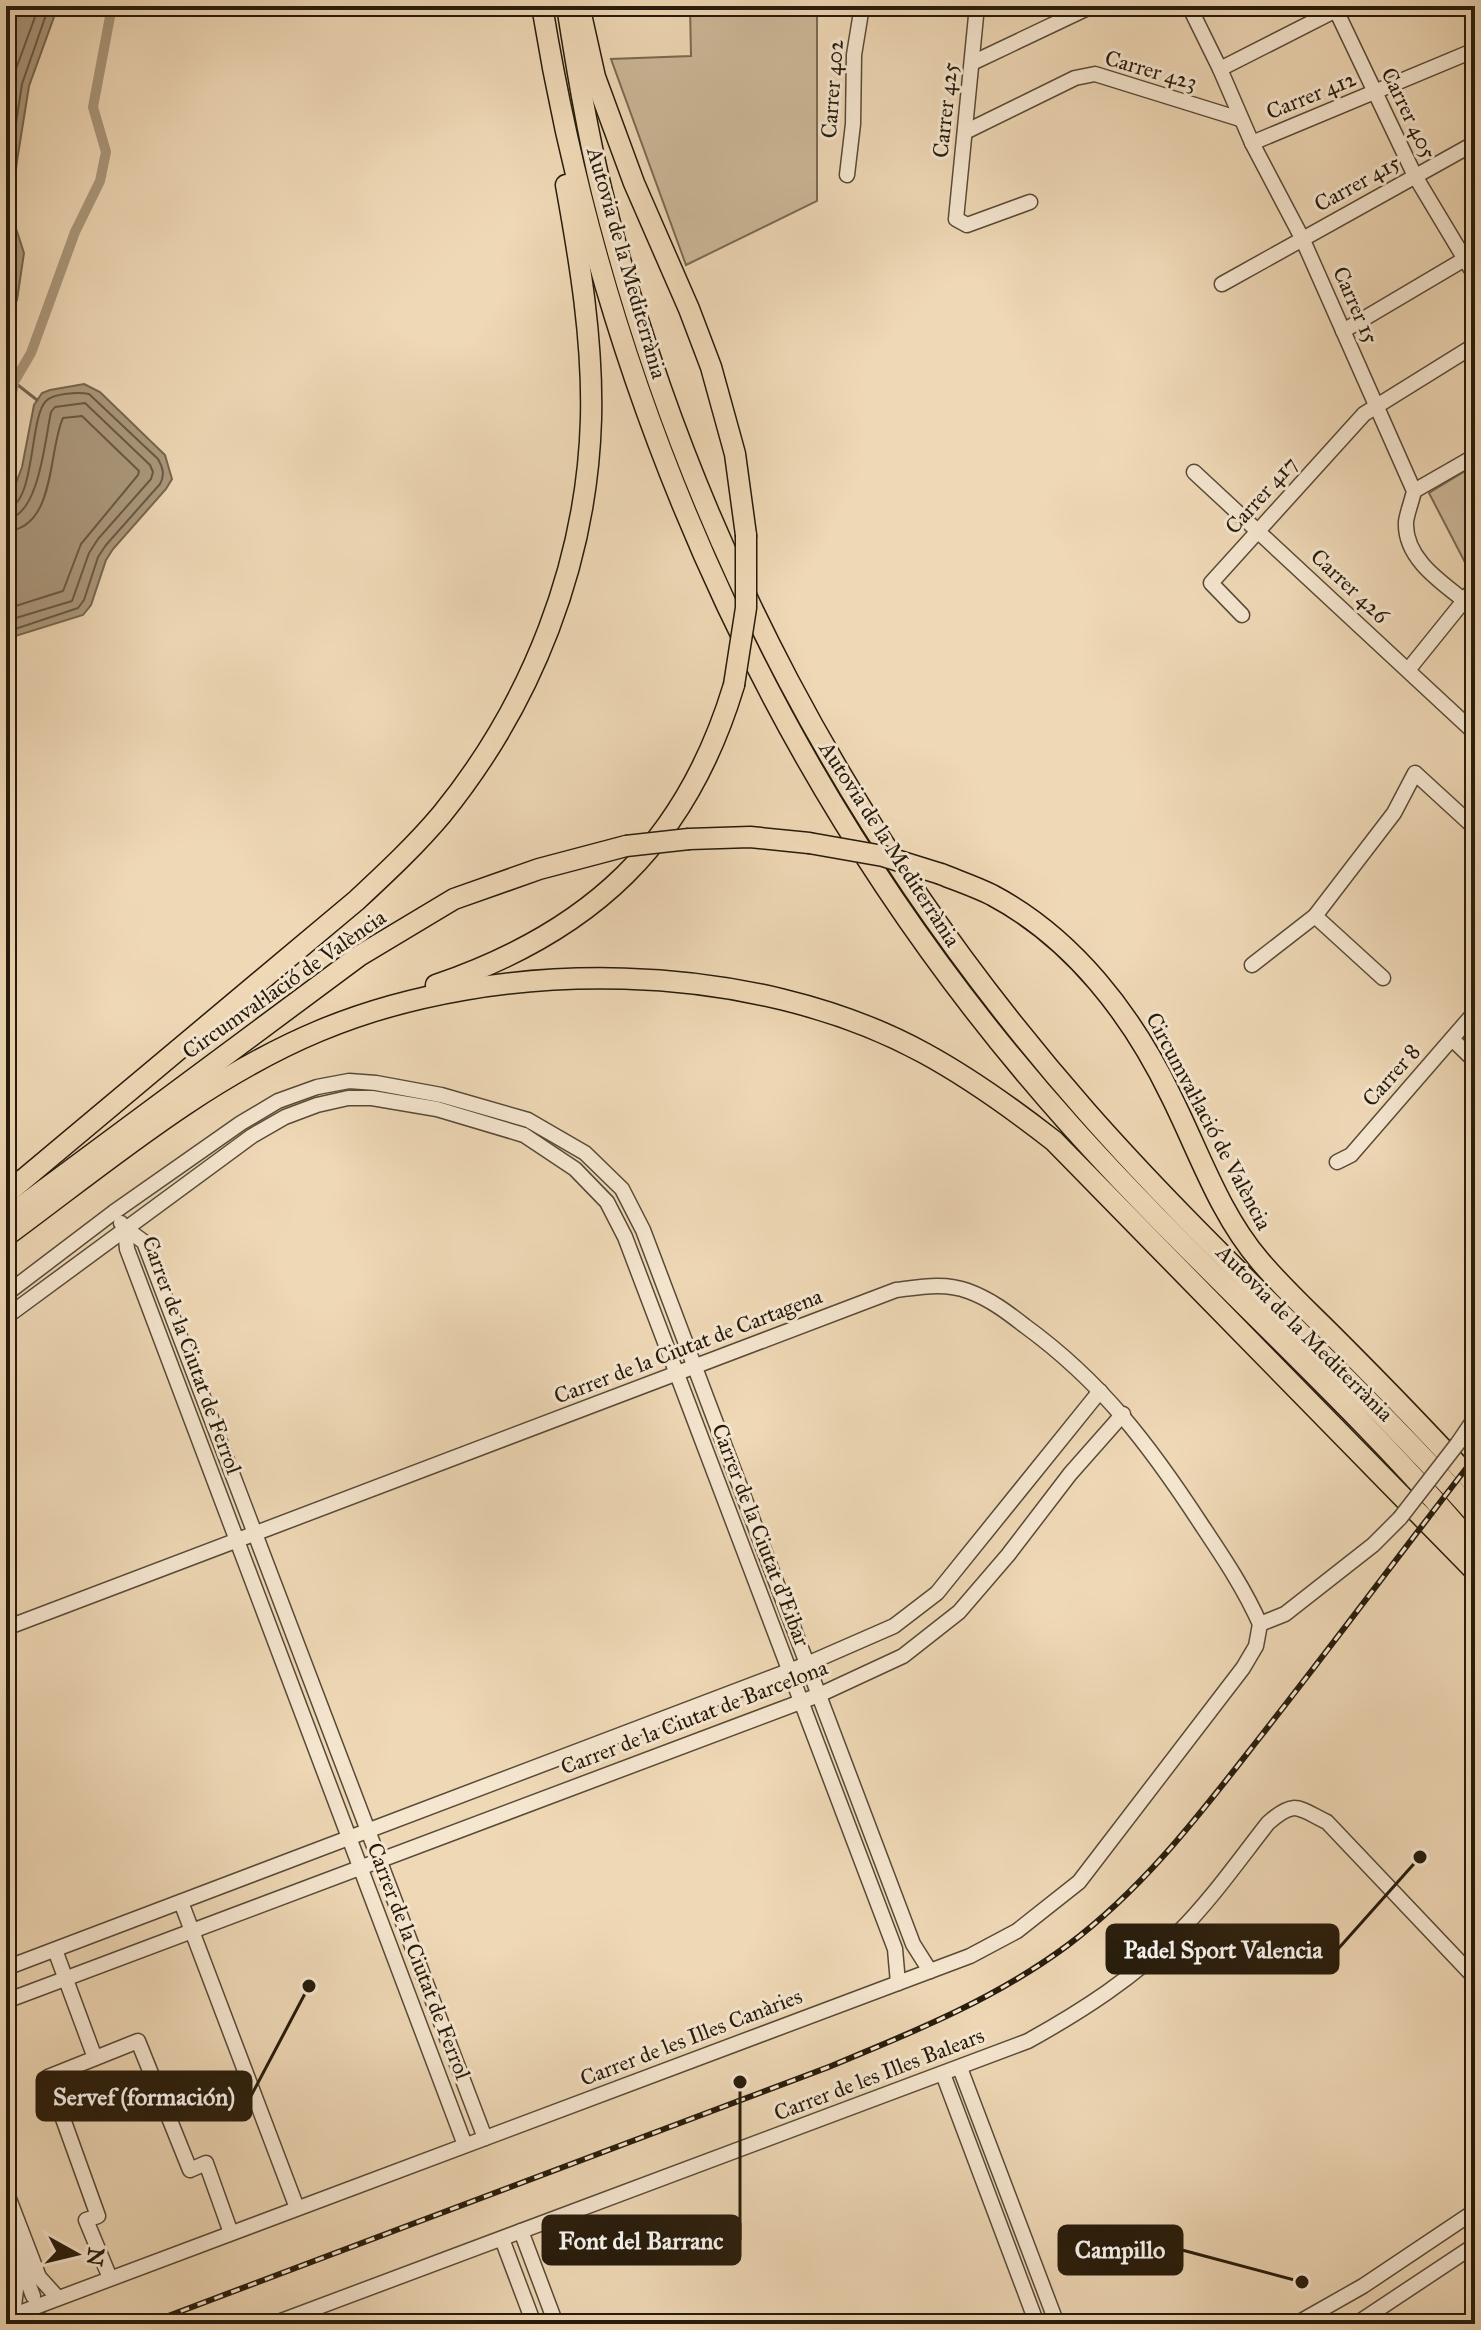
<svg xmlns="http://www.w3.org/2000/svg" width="1481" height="2330" font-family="'IM FELL Great Primer',serif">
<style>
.green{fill:#cdb899;stroke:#7a6a52;stroke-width:2}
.water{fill:#ab987c;stroke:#76664f;stroke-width:2}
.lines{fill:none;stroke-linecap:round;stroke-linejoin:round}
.shore{stroke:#685a44;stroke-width:2}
.stream{stroke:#76664f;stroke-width:3}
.canal{stroke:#ab987c;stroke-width:10}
.minor-casing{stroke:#584a36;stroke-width:17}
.highway-casing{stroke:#261b0b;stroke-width:23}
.minor{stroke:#f5e6d0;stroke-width:14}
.highway{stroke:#efd8b6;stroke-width:20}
.rail-casing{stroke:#261b0b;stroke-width:6}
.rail{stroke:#f5e6d0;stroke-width:3;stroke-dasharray:9;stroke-linecap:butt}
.minor-bridge-casing{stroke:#584a36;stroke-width:17;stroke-linecap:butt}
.highway-bridge-casing{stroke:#261b0b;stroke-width:23;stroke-linecap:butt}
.minor-bridge{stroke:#f5e6d0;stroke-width:14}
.highway-bridge{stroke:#efd8b6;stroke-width:20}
.labels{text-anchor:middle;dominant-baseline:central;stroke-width:6;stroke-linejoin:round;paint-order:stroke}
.street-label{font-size:22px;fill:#261b0b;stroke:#f5e6d0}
.leader{fill:none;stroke:#261b0b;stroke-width:3}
.callout-dot{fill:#261b0b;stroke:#f5e6d0;stroke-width:3}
.callout{fill:#261b0b;stroke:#261b0b;stroke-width:3}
.callout-label{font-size:24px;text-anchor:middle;font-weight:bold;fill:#fff}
</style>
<rect width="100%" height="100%" fill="#efd8b6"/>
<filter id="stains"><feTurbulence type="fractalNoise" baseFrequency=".0025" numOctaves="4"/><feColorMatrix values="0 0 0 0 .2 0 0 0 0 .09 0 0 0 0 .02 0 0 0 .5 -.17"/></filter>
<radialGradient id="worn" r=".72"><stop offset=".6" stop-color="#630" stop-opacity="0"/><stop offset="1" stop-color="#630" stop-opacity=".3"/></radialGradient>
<g class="green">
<path d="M690 6H817V201L686 265 611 59 691 56Z"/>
<path d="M1475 465V567L1470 572 1429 493Z"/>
</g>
<g class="water">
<path d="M10 6H58L29 86 17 161 11 213 24 253 17 300 6 323V12Z"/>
<path d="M84 384 100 392 165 455 172 479 166 489 113 549 106 560 91 605 83 615 6 639V510L22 467 34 405 42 393 50 390Z"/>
</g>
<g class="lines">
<g class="shore">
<path d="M6 116 12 80 39 6"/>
<path d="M6 188 22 84 49 6"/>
<path d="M6 223 15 254 6 304"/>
<path d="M6 509C36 505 29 417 46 401 54 393 79 392 89 394L158 459C163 468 165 475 160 484L106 545 98 557 84 600 78 608 6 632"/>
<path d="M6 519C39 517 45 439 51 412L55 407 85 403 150 465 153 472 151 479 98 539 89 553 72 601 6 621"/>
<path d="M6 531C56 529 48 450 63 418L82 416 139 471 138 475 81 544 63 591 6 609"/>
</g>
<path class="stream" d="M14 382 37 400"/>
<path class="canal" d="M6 428 14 382 31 353 75 232 100 181 106 152 93 107 112 6"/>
<defs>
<g id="minor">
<path d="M977 6 956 219 967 225 1030 202"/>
<path d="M1189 6 1220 69 1252 143 1302 238 1414 491C1412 501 1407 513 1406 522 1404 562 1449 587 1475 609"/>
<path d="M1334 6 1415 176 1475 276"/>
<path d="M972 63 1092 6"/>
<path d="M1220 69 1344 6"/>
<path d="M965 132 1075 78 1095 74 1240 119"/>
<path d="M1252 143 1475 50"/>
<path d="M847 175 853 124 854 55 862 6"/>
<path d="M1222 284 1475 143"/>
<path d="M1343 331 1475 253"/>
<path d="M1194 472 1475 733"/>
<path d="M1414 491 1475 456"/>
<path d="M1242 615 1211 583 1364 414 1475 345"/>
<path d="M1408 670 1475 587"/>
<path d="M1315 916 1383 978"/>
<path d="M1252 965 1315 916 1394 813 1415 773 1475 828"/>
<path d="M1452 1039 1475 1061"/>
<path d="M1337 1162 1351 1155 1475 1012"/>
<path d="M121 1223 125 1228 144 1242 485 2138"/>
<path d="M125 1228 127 1249 465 2145"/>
<path d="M6 1294 114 1212 241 1123 278 1101 317 1087 349 1081 376 1083 441 1095 528 1120 585 1153 622 1189 643 1230 913 1944 930 1971"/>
<path d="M6 1317 252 1136 285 1117 317 1105 348 1098H372L437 1109 524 1135 575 1169 607 1202 625 1237 895 1949 898 1983"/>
<path d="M1458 1443 1475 1418"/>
<path d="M1260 1624 1285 1614 1373 1545 1400 1518"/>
<path d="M6 1628 896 1290C920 1287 945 1282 968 1291 990 1299 1007 1312 1025 1326 1102 1382 1150 1446 1201 1524 1223 1557 1244 1588 1260 1624"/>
<path d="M181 1902 297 2208"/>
<path d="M55 1950 95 2058"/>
<path d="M6 1968 807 1664 894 1626 937 1593 1100 1391"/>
<path d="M6 2001 819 1695 903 1656 959 1612 1008 1555 1070 1474 1123 1414"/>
<path d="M960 2068 1057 2324"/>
<path d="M943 2074 1037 2324"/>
<path d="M6 2191 39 2277 58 2298"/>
<path d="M6 2224 33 2296"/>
<path d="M521 2231 556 2324"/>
<path d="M502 2239 534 2324"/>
<path d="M6 2253 17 2281 13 2315"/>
<path d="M110 2278 86 2220 98 2216 48 2077 138 2041 190 2170 206 2163 231 2233"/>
<path d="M6 2318 970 1956 1017 1931 1079 1882 1243 1668 1256 1646 1260 1624"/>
<path d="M42 2320 44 2324"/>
<path d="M273 2324 1028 2041C1082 2011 1135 1977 1178 1933 1211 1900 1239 1860 1268 1823 1295 1799 1298 1808 1327 1822L1475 1978"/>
<path d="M1296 2324 1363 2286 1475 2211"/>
<path d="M1356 2324 1475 2245"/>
</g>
<g id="highway">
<path d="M542 6C610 422 789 812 1072 1127 1201 1271 1350 1398 1475 1547"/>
<path d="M567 6C577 69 587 131 602 192 688 536 852 845 1086 1111 1209 1251 1351 1375 1475 1514"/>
<path d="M580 10 595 77 634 183 689 309 711 367 735 454 746 535"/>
<path d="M689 839 750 837 809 843"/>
<path d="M941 874C958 881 976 887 992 895 1073 938 1132 1015 1171 1096 1199 1152 1219 1213 1260 1261 1282 1287 1308 1311 1332 1335 1381 1384 1429 1433 1475 1484"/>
<path d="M436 985C591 932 686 844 734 685"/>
<path d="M6 1194 357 900C387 872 416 845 442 814 532 703 587 563 591 419 593 341 580 262 566 185"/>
<path d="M6 1218 359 956 454 899 539 869 626 846"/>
<path d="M6 1236C105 1163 204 1079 319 1031 498 956 752 959 924 1053 970 1078 1013 1109 1054 1141L1475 1571"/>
</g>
</defs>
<use href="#minor" class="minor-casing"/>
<use href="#highway" class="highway-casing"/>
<use href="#minor" class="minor"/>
<use href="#highway" class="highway"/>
<defs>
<path id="rail" d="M147 2324 826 2068C911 2033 994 2000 1068 1945 1144 1888 1200 1814 1257 1741 1331 1647 1402 1551 1475 1457"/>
</defs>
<use href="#rail" class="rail-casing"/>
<use href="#rail" class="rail"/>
<defs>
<path id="minor-bridge" d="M1400 1518 1458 1443"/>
<g id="highway-bridge">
<path d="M734 685 746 608V535"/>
<path d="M809 843 883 856 941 874"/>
<path d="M626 846 689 839"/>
</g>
</defs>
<use href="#minor-bridge" class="minor-bridge-casing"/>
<use href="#highway-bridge" class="highway-bridge-casing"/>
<use href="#minor-bridge" class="minor-bridge"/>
<use href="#highway-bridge" class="highway-bridge"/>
</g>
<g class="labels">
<g class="street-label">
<text transform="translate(1151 70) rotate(16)">Carrer 423</text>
<text transform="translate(832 89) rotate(-86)">Carrer 402</text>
<text transform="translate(1311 95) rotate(-22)">Carrer 412</text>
<text transform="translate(945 110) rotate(-84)">Carrer 425</text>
<text transform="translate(1409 113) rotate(64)">Carrer 405</text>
<text transform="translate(1357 183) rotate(-29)">Carrer 415</text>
<text transform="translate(627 263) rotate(74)">Autovia de la Mediterrània</text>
<text transform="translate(1356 305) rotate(66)">Carrer 15</text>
<text transform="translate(1261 495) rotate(-48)">Carrer 417</text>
<text transform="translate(1350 586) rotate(43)">Carrer 426</text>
<text transform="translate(890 844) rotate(57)">Autovia de la Mediterrània</text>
<text transform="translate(284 984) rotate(-35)">Circumval·lació de València</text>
<text transform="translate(1391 1075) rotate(-49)">Carrer 8</text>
<text transform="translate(1209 1121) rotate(62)">Circumval·lació de València</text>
<text transform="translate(1305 1333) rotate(45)">Autovia de la Mediterrània</text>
<text transform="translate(688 1346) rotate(-21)">Carrer de la Ciutat de Cartagena</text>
<text transform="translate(192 1355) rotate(70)">Carrer de la Ciutat de Ferrol</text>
<text transform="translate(761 1535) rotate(69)">Carrer de la Ciutat d'Eibar</text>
<text transform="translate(694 1717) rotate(-21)">Carrer de la Ciutat de Barcelona</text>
<text transform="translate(419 1961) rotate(69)">Carrer de la Ciutat de Ferrol</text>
<text transform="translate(691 2037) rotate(-21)">Carrer de les Illes Canàries</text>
<text transform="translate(879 2074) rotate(-21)">Carrer de les Illes Balears</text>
</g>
</g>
<path class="leader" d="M1420 1857L1338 1949M309 1986L251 2096M740 2082L740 2240M1302 2282L1182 2250"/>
<g class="callout-dot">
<circle cx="1420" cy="1857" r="8"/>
<circle cx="309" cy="1986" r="8"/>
<circle cx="740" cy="2082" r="8"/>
<circle cx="1302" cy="2282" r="8"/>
</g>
<g class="callout">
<rect x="1107" y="1925" width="231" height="48" rx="8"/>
<rect x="37" y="2072" width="214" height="48" rx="8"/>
<rect x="543" y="2216" width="197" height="48" rx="8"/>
<rect x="1059" y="2226" width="123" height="48" rx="8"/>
</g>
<g class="callout-label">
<text x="1223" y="1958">Padel Sport Valencia</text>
<text x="144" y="2105">Servef (formación)</text>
<text x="641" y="2249">Font del Barranc</text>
<text x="1120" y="2258">Campillo</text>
</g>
<rect width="1481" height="2330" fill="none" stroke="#efd8b6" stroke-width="32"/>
<rect x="8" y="8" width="1465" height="2314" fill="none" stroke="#261b0b" stroke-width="4"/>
<rect x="16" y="16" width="1449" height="2298" fill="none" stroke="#261b0b" stroke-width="2"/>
<g transform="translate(76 2254) rotate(98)" stroke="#f5e6d0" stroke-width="6" paint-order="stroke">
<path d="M0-6L14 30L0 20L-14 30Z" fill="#261b0b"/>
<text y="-12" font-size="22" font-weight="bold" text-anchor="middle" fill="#261b0b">N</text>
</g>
<rect width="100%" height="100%" filter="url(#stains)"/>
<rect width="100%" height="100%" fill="url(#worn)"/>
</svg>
